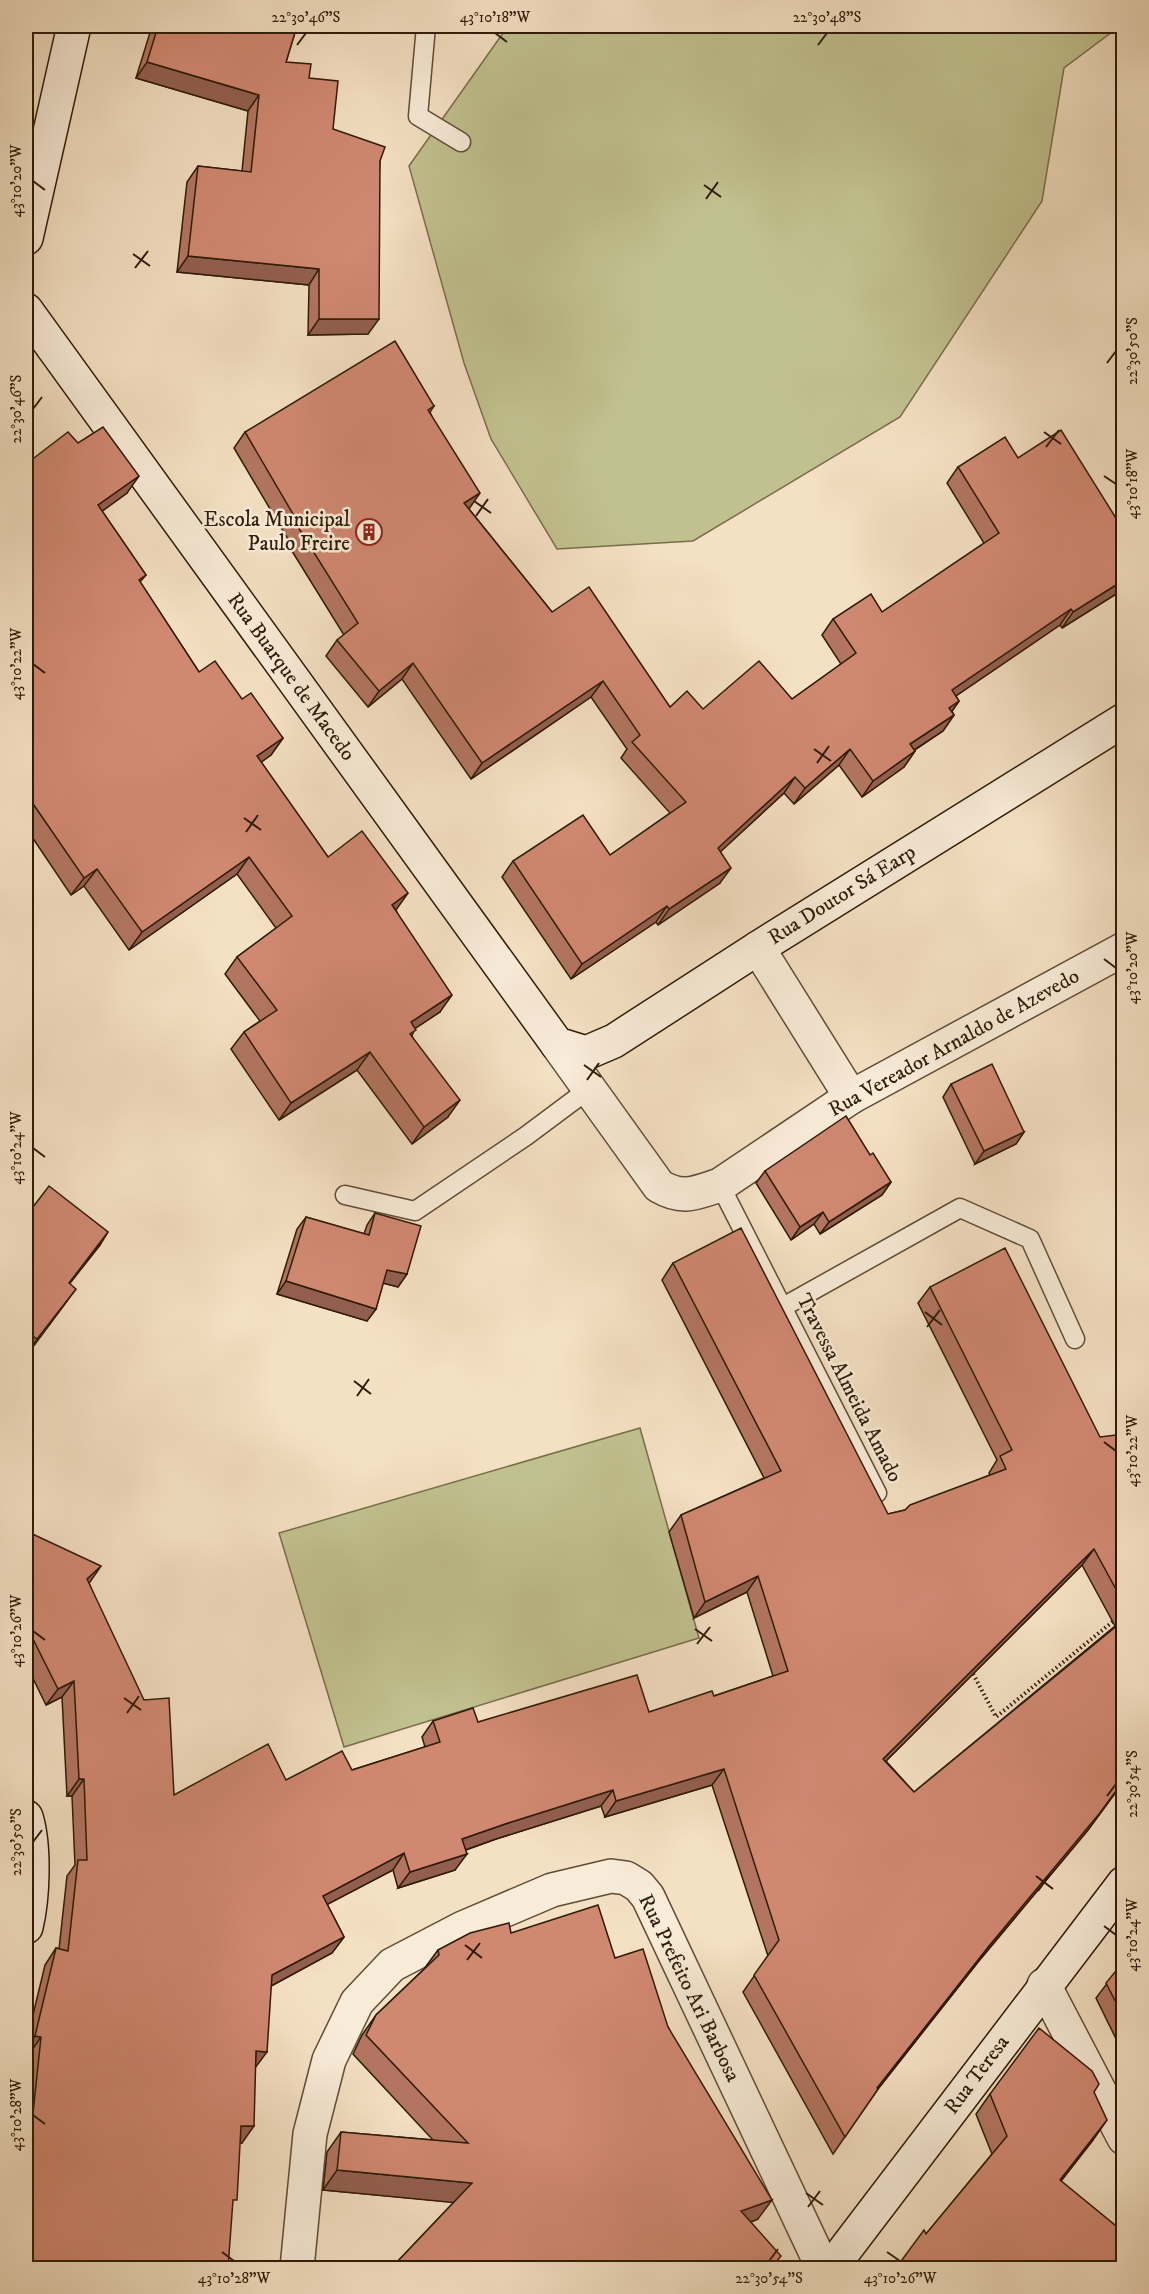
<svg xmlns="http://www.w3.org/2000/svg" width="1149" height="2294" font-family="'IM FELL DW Pica',serif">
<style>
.green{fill:#c1c18f;stroke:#786e4b;stroke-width:1.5}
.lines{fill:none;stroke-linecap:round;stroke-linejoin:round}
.lane-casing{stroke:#604c36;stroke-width:21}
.street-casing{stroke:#604c36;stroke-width:36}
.secondary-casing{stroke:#2f1b07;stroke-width:36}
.path{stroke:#2f1b07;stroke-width:4;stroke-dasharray:1.5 3;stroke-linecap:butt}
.lane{stroke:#f8ebd8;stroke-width:18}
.street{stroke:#f8ebd8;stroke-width:33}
.secondary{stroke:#f8ebd8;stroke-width:33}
.wall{fill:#b37561;stroke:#2f1b07;stroke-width:1.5;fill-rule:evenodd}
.shaded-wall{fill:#925f4f;stroke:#2f1b07;stroke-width:1.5}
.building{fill:#d08871;stroke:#2f1b07;stroke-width:1.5}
.ticks{fill:none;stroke:#2f1b07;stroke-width:2}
.labels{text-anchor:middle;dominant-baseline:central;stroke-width:5;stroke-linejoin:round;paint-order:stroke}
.poi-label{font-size:21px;fill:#2f1b07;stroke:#f8ebd8;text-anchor:end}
.street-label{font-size:21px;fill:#2f1b07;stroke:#f8ebd8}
.neatline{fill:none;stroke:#2f1b07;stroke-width:2}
.ticks-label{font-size:15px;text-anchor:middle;fill:#2f1b07}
</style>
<rect width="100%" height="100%" fill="#f4e0c3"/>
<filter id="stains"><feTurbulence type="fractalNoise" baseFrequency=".00333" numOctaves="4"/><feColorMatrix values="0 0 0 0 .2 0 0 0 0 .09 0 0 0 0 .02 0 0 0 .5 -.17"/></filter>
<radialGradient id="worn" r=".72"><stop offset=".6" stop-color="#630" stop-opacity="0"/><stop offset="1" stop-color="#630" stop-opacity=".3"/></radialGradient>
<g class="green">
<path d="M508 26H1120L1064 68 1042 201 900 417 693 541 557 549 491 439 464 363 409 166Z"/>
<path d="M640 1428 699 1638 344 1747 279 1533Z"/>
</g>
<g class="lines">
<defs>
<g id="lane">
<path d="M426 26 418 116 461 142"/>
<path d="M720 1185 877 1493"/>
<path d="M345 1195 415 1211 526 1136 589 1089"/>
<path d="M783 1307 960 1208 1030 1239 1075 1339"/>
</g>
<g id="street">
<path d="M758 948 851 1097"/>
<path d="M557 1044 659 1186C683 1200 695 1193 720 1185L851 1097 1124 949"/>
<path d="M1044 1985 1124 2138"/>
<path d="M297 2268 310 2134 329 2060 357 2002 392 1965 463 1928 552 1890 611 1876 626 1878 639 1886 648 1897 823 2268"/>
</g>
<g id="secondary">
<path d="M26 238 74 26"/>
<path d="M26 310 557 1044 586 1053 614 1041 758 948 1124 720"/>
<path d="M26 1817C35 1846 33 1898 26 1927"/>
<path d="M831 2268 1124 1883"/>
</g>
</defs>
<use href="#lane" class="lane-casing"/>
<use href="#street" class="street-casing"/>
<use href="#secondary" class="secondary-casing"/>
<path class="path" d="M971 1670 996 1717 1116 1619"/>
<use href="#lane" class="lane"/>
<use href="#street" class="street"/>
<use href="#secondary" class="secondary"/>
</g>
<g class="wall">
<path d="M152 26H297L286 62 309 78 333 129 380 161 368 334 308 335 309 285 177 272 187 182 198 166 242 171 248 111 136 78Z"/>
<path d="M434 406 430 412 469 509 552 612 670 707 703 709 792 699 841 664 822 635 833 619 882 612 984 543 947 483 958 467 1018 458 1124 589 1062 628 1060 625 956 696 959 701 952 711 954 715 943 731 915 750V751L904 767 862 797 839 765 794 804 784 793 720 852V883L658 925 656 922 571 979 502 877 513 861 610 855 670 813 621 758 627 749 591 697 471 779 402 679 368 707 326 656 337 640 344 635 287 543 289 541 234 448 245 432Z"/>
<path d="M26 464 127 493 102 511 146 575 140 582 199 672 242 699 283 738 271 755 261 762 328 857 396 910 440 1012 415 1028 412 1036 448 1117 412 1144 357 1070 279 1120 231 1049 244 1032 260 1021 225 974 237 957 276 928 237 874 129 950 84 886 71 895 26 828Z"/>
<path d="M951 1084 1024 1132 1016 1144 975 1164 943 1097Z"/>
<path d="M870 1155 891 1182 882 1195 820 1234 814 1224 791 1240 756 1183 765 1171Z"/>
<path d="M26 1198 33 1207 100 1245 69 1284 67 1301 29 1352 26 1350Z"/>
<path d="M375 1213 407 1274 398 1287 383 1283 376 1309 367 1321 277 1294 297 1229 306 1217 364 1234 367 1225Z"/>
<path d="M673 1263 888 1514 905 1510 990 1475 989 1473 997 1460 918 1303 930 1287 1100 1437 1124 1448V1781L1088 1830 978 1962 878 2089 833 2154 743 1992 768 1956 712 1785 605 1817 601 1806 496 1839 466 1850 455 1870 398 1888 393 1870 327 1904 344 1937 332 1953 271 1986 255 2068 242 2143H240L26 2268V2093L30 2053 26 2052V2044L45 1965 56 1948 59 1949 67 1876 75 1865 72 1796H67L62 1697 46 1705 26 1664V1531L89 1583 174 1795 286 1780 352 1770 425 1747 422 1737 433 1721 478 1722 649 1712 714 1696 773 1676 747 1592 694 1618 669 1532 681 1515 764 1478 662 1280ZM1082 1565 1115 1626 914 1792 886 1761Z"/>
<path d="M511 1933 615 1958 668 2027 758 2219 751 2222 773 2268H392L397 2262 454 2202 323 2190 327 2152 341 2132 433 2140 353 2054 362 2035 376 2015 424 1969 438 1950Z"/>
<path d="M1124 1961V2049L1122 2051 1096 1998Z"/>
<path d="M1094 2092 1093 2140 1061 2181 1116 2226 1124 2268 926 2234 992 2154 976 2114 990 2094Z"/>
</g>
<g class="shaded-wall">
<path d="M147 62 259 95 248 111 136 78Z"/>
<path d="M188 256 319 269 309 285 177 272Z"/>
<path d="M319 319H379L368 334 308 335Z"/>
<path d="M139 476 127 493 86 523 98 505Z"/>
<path d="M480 493 469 509 453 519 464 503Z"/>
<path d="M1124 580V589L1062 628 1073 612Z"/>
<path d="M1071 609 1060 625 941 706 952 690Z"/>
<path d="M413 663 402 679 368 707 379 691Z"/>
<path d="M603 681 591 697 471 779 482 763Z"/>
<path d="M959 701 948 717 949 708Z"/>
<path d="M954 715 943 731 899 760 910 744Z"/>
<path d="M283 738 271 755 245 774 257 756Z"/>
<path d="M850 749 839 765 794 804 805 788Z"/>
<path d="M915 751 904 767 862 797 873 781Z"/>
<path d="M795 777 784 793 707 864 718 848Z"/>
<path d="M249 857 237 874 129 950 142 932Z"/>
<path d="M731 868 720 883 658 925 669 909Z"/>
<path d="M97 869 84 886 71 895 84 878Z"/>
<path d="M408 893 396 910 392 905Z"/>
<path d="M667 906 656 922 571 979 582 964Z"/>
<path d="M452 995 440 1012 399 1039 411 1022Z"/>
<path d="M370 1052 357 1070 279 1120 291 1103Z"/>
<path d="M460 1100 448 1117 412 1144 424 1127Z"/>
<path d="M1024 1132 1016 1144 975 1164 984 1151Z"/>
<path d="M891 1182 882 1195 820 1234 829 1222Z"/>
<path d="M823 1212 814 1224 791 1240 800 1227Z"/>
<path d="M108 1232 100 1245 60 1296 69 1283Z"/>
<path d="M387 1270 407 1274 398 1287 379 1282Z"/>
<path d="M286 1281 376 1309 367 1321 277 1294Z"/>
<path d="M76 1289 67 1301 29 1352 37 1339Z"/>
<path d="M1094 1549 1082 1565 872 1775 883 1759Z"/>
<path d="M101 1566 90 1582 76 1596 87 1579Z"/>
<path d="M758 1576 747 1592 694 1618 705 1602Z"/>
<path d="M74 1681 62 1697 46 1705 58 1689Z"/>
<path d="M724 1769 712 1785 605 1817 616 1801Z"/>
<path d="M79 1779H84L72 1796H67Z"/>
<path d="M1124 1781 1088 1830 978 1962 866 2104 877 2088 989 1946Z"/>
<path d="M613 1790 601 1806 496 1839 451 1855 462 1839 508 1823Z"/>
<path d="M404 1853 393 1870 311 1913 323 1896Z"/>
<path d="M467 1854 455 1870 398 1888 410 1872Z"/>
<path d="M344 1937 332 1953 260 1992 272 1975Z"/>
<path d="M35 2036 41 2037 30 2053 26 2052V2049Z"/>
<path d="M256 2051 267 2052 255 2068Z"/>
<path d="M1107 2120 1093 2140 1046 2200 1060 2180Z"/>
<path d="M241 2126H254L242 2143H230Z"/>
<path d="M337 2170 472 2183 458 2203 323 2190Z"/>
<path d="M772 2200 758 2219 727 2231 741 2211Z"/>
</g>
<g class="building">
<path d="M158 26H297L286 62 311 64 309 78 338 81 333 129 385 147 380 161 379 319H319V269L188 256 198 166 251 172 259 95 147 62Z"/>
<path d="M395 341 434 406 428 410 480 493 464 503 552 612 589 587 670 707 687 691 703 709 759 661 792 699 856 653 833 619 871 594 882 612 999 533 958 467 1005 437 1018 458 1061 430 1124 531V580L1073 612 1071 609 952 690 959 701 949 708 954 715 910 744 915 751 873 781 850 749 805 788 795 777 718 848 731 868 669 909 667 906 582 964 513 861 583 815 610 855 686 802 632 742 640 735 603 681 482 763 413 663 379 691 337 640 358 623 298 527 300 526 245 432Z"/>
<path d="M26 360 30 361 26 414Z"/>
<path d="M103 427 139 476 98 505 146 575 139 580 199 672 215 661 242 699 251 693 283 738 257 756 328 857 362 831 408 893 392 905 452 995 411 1022 416 1030 410 1034 460 1100 424 1127 370 1052 291 1103 244 1032 277 1010 237 957 292 916 249 857 142 932 97 869 84 878 27 795 30 792 26 785V464L68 432 78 443Z"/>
<path d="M992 1064 1024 1132 984 1151 951 1084Z"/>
<path d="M846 1116 870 1155 873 1153 891 1182 829 1222 823 1212 800 1227 765 1171Z"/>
<path d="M49 1186 108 1232 69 1283 76 1289 37 1339 26 1332V1198L33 1207Z"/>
<path d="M375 1213 421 1226 407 1274 387 1270 376 1309 286 1281 306 1217 369 1235Z"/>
<path d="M741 1228 888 1514 905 1510 910 1505 1006 1469 1000 1456 1012 1450 930 1287 1005 1248 1100 1437 1116 1435 1124 1448V1604L1094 1549 883 1759 914 1792 1124 1620V1780L1099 1814 989 1946 877 2088 878 2089 845 2137 754 1975 779 1940 724 1769 616 1801 613 1790 508 1823 462 1839 467 1854 410 1872 404 1853 323 1896 344 1937 272 1975 267 2052 256 2051 254 2126H241L237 2200H233L228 2268H26V2122L32 2123 41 2037 35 2036 56 1948 68 1951 78 1860H87L84 1779H79L74 1681 58 1689 26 1625V1531L101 1566 87 1579 144 1700 169 1698 174 1795 268 1744 286 1780 342 1751 352 1770 440 1742 433 1721 473 1708 478 1722 637 1675 649 1712 712 1691 714 1696 788 1671 758 1576 705 1602 681 1515 781 1471 673 1263Z"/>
<path d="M598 1905 615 1958 643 1949 668 2027 772 2200 741 2211 781 2256 771 2268H404L397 2262 472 2183 337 2170 341 2132 468 2143 366 2035 376 2015 439 1955 438 1950 470 1933 509 1923 511 1933Z"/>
<path d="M1124 1961V2018L1106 1983Z"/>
<path d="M1039 2028 1092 2071 1099 2084 1094 2092 1107 2120 1060 2180 1116 2226 1124 2223V2268H896L924 2230 926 2234 1007 2136 990 2094Z"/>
</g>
<path class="ticks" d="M495 33 507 42M297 45 306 33M818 45 827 33M33 181 45 190M704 185 721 197M706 199 718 182M133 254 150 266M135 268 148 251M1107 363 1116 351M33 409 42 397M1044 432 1061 444M1046 447 1059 430M1104 476 1116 484M474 501 491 513M476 516 488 499M33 664 45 673M814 749 831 761M817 763 829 746M244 818 261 830M246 832 258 815M1104 959 1116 968M584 1065 601 1077M587 1080 599 1063M33 1148 45 1157M925 1312 942 1325M927 1327 940 1310M354 1381 371 1394M357 1396 369 1379M1104 1442 1116 1451M695 1629 712 1641M33 1631 45 1640M697 1644 710 1627M124 1698 141 1710M127 1713 139 1696M1107 1796 1116 1784M33 1842 42 1830M1036 1876 1053 1889M1038 1891 1050 1874M1104 1926 1116 1935M465 1945 482 1958M467 1960 480 1943M33 2115 45 2124M806 2193 823 2205M808 2207 820 2191M222 2252 234 2261M887 2252 900 2261M769 2261 778 2249"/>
<defs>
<symbol id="building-ring" viewBox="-11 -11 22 22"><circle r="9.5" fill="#f8ebd8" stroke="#8f2418" stroke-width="1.5"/><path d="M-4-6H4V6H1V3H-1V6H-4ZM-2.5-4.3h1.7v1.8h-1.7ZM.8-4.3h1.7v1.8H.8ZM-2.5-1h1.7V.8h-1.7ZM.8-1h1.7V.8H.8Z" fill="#8f2418"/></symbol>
</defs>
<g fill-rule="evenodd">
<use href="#building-ring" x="354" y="517" width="30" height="30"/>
</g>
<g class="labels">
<g class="poi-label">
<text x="350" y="520">Escola Municipal<tspan x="350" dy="24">Paulo Freire</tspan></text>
</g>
<g class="street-label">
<text transform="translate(291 677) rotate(54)">Rua Buarque de Macedo</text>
<text transform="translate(842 895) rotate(-32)">Rua Doutor Sá Earp</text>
<text transform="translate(954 1043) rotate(-29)">Rua Vereador Arnaldo de Azevedo</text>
<text transform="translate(849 1388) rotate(63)">Travessa Almeida Amado</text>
<text transform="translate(689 1988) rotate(64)">Rua Prefeito Ari Barbosa</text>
<text transform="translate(977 2075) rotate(-53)">Rua Teresa</text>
</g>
</g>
<rect width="1149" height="2294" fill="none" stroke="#f4e0c3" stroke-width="66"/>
<rect x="33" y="33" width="1083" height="2228" class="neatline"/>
<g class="ticks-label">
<text x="306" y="22">22°30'46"S</text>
<text x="495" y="22">43°10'18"W</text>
<text x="827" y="22">22°30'48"S</text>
<text transform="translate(16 181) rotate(-90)" y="5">43°10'20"W</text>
<text transform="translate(1132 351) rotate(-90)" y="5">22°30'50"S</text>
<text transform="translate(16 409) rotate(-90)" y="5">22°30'46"S</text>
<text transform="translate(1132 484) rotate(-90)" y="5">43°10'18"W</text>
<text transform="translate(16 664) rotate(-90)" y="5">43°10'22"W</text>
<text transform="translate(1132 968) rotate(-90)" y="5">43°10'20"W</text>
<text transform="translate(16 1148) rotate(-90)" y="5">43°10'24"W</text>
<text transform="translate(1132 1451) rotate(-90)" y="5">43°10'22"W</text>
<text transform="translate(16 1631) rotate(-90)" y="5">43°10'26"W</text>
<text transform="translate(1132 1784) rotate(-90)" y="5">22°30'54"S</text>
<text transform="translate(16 1842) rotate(-90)" y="5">22°30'50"S</text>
<text transform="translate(1132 1935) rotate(-90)" y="5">43°10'24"W</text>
<text transform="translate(16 2115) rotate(-90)" y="5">43°10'28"W</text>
<text x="234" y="2283">43°10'28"W</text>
<text x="769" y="2283">22°30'54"S</text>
<text x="900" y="2283">43°10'26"W</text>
</g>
<rect width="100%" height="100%" filter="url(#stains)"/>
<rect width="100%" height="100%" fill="url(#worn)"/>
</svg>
